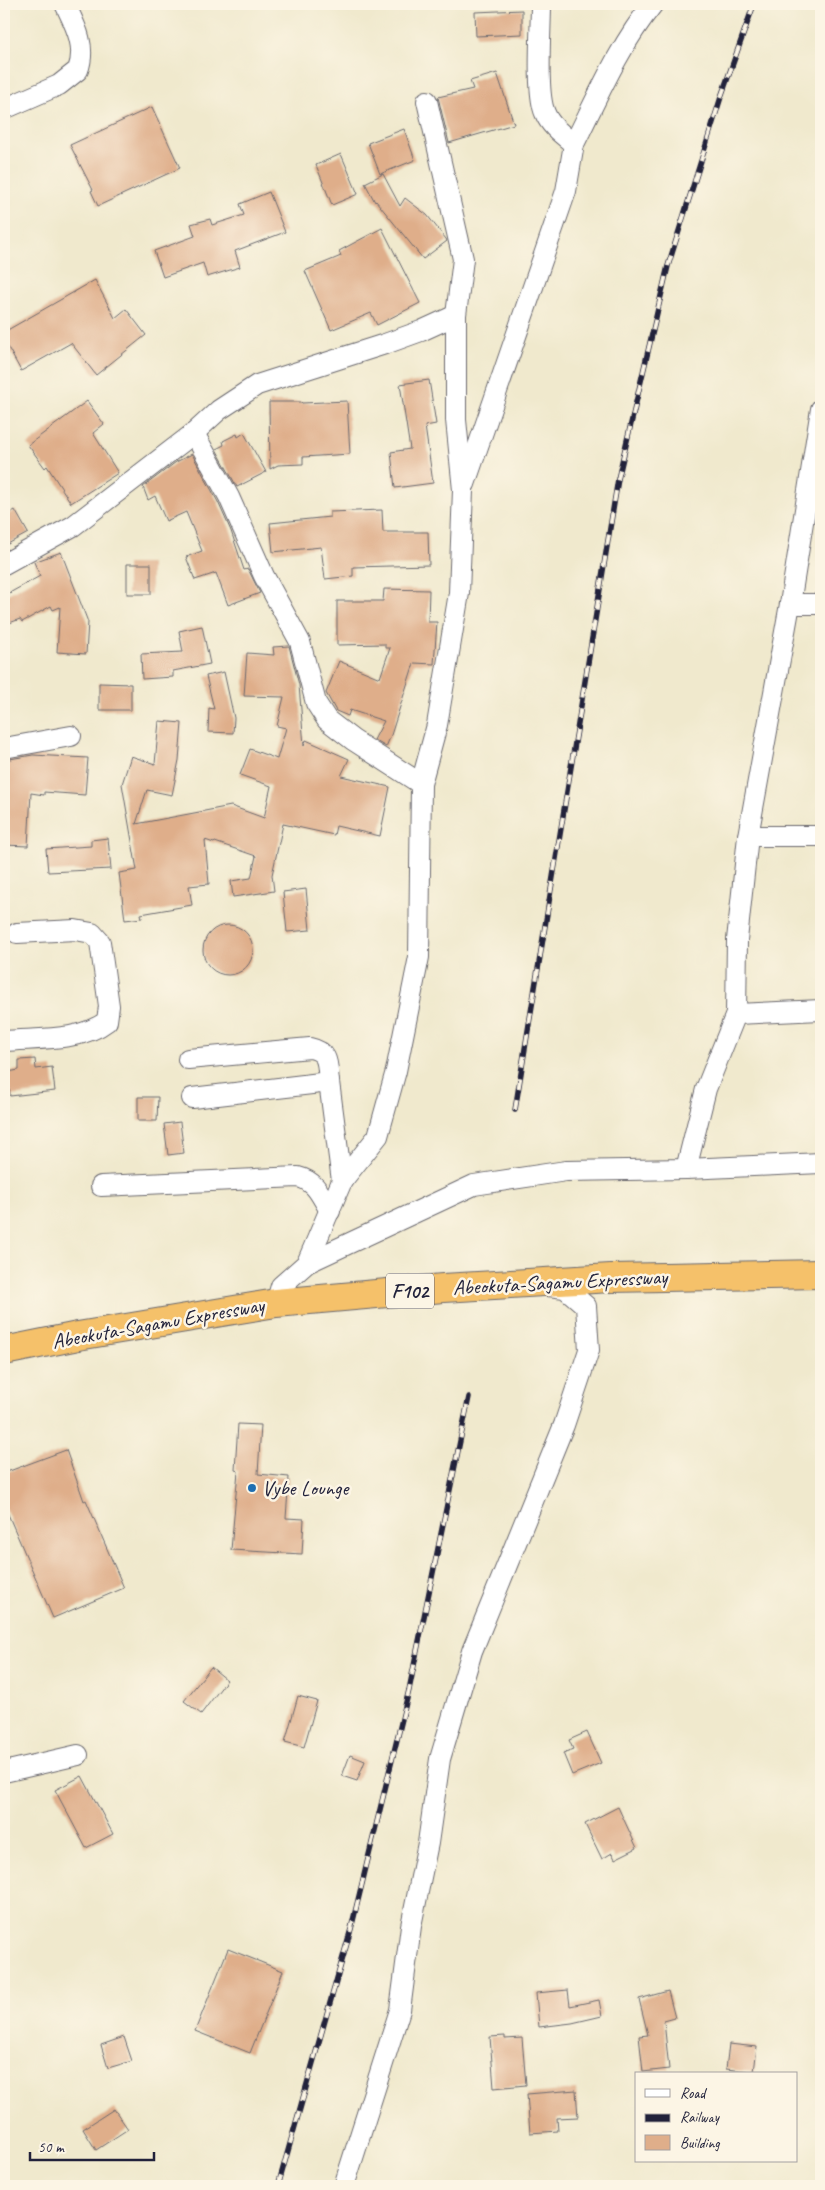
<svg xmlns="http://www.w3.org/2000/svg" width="825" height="2190" font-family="Caveat,sans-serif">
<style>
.building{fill:#dfae8a}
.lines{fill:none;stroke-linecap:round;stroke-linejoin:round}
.minor-casing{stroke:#6a686e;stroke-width:22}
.highway-casing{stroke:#6a686e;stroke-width:30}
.minor{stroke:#fff;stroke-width:20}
.highway{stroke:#f5c16b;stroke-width:28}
.rail-casing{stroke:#22223b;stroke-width:5.5}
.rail{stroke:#fcf5e5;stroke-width:4;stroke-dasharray:11;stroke-linecap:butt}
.poi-dot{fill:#1f6fb2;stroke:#fcf5e5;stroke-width:2}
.labels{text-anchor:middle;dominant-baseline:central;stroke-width:5;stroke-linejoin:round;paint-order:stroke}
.shield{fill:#fcf5e5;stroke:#63616e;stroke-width:1}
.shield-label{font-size:20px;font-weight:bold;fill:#22223b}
.street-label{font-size:21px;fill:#22223b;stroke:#fcf5e5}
.poi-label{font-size:21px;fill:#22223b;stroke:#fcf5e5;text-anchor:start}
</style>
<rect width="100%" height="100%" fill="#fcf5e5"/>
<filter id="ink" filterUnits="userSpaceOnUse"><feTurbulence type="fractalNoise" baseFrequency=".02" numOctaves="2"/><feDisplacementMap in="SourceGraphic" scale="10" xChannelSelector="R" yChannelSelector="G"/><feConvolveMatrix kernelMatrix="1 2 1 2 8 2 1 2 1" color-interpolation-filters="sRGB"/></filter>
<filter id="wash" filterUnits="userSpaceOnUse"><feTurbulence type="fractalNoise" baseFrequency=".0096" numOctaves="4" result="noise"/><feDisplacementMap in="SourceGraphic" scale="20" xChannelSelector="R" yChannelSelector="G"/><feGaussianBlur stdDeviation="1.12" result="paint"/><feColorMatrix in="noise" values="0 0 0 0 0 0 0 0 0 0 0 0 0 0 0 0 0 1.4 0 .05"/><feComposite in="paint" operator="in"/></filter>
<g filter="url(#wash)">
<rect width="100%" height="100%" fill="#f0e9cd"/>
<g id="blocks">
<g class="building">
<path d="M522 10V34L476 36 475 12Z"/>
<path d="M497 73 514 124 449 143 438 97 473 89 470 81Z"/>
<path d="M152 107 180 168 98 206 91 191 93 190 70 145Z"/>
<path d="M404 129 415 160 380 174 368 143Z"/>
<path d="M341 154 358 194 332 205 316 165Z"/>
<path d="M383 174 400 206 405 198 427 215 446 239 447 241 423 259 376 201 375 202 365 183Z"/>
<path d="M269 192 285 232 235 251 240 267 207 277 203 263 163 277 154 251 195 236 191 224 210 219 212 225 244 215 240 204Z"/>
<path d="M382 228 420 303 377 325 371 313 331 330 305 271 341 256 339 251Z"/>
<path d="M95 280 115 318 126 309 146 335 96 375 71 343 21 371 4 340V332Z"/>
<path d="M429 380 436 424 425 426 433 483 395 488 391 452 410 449 400 384Z"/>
<path d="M87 401 104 424 93 433 118 473 71 503 47 466 45 468 28 445Z"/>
<path d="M347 401 350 454 303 457V464L278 465 270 469 269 402H301L302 403Z"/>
<path d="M244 433 266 472 237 487 216 449 224 445 223 441 237 434 238 437Z"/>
<path d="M192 454 218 502 231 531 244 570 248 569 260 593 228 605 216 573 195 580 186 557 202 551 186 512 166 521 155 496 148 500 143 487 176 462Z"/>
<path d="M15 510 28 533 4 546V517Z"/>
<path d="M382 510 383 532H428L429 565 353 567V576L325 579 321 547 273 552 270 523 330 517V512Z"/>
<path d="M61 552 88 622 86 654 57 652 60 607 53 610 51 606 22 622 20 619 4 625V596L40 576 34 562Z"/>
<rect x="127" y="564" width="24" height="30"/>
<path d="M384 589 429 590 428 622H437L434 664 414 663 391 735 386 747 374 740 384 721 350 710 348 716 336 711 326 693 339 661 380 678 390 648H385V644L337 645V601H383Z"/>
<path d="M202 626 210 664 173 671V677L142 679 141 654 183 652 179 631Z"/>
<path d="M289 646 299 685 304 746 306 740 349 759 341 776 390 787 380 836 336 826 334 835 283 824 272 875 274 891 233 897 231 881 251 878 256 856 215 842 214 843 205 840 209 884 189 886 192 905 141 914 142 918 125 920 119 873 137 870 122 784 131 756 155 764 159 721 182 723 179 760 172 795 147 790 136 824 231 806 264 818 271 786 240 775 250 749 277 759 286 728 277 726 284 697 244 696 247 653 274 655 273 647Z"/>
<path d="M224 672 234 718 233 733 208 732 209 708 214 709 206 676Z"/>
<path d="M99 683 131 684V710H99Z"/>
<path d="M33 755 88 758 85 795 44 792V795L31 793 28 846 4 845V760Z"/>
<path d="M108 838 111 869 48 872 46 849 91 846V840Z"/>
<path d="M306 889 310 930 287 932 283 892Z"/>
<circle cx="228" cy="950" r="25"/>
<path d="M35 1059 36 1069 52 1067 55 1091 10 1096 8 1072 19 1070V1060Z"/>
<path d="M138 1097H158L157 1121H138Z"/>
<path d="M180 1122 184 1153 168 1155 164 1124Z"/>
<path d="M238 1424 261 1425 258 1474 289 1477 286 1518 304 1519 302 1554 231 1550 238 1471 235 1470Z"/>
<path d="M66 1450 84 1501 86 1500 124 1588 53 1618 4 1505V1473Z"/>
<path d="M211 1667 227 1680 201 1714 184 1701Z"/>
<path d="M298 1696 317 1701 304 1747 285 1742Z"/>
<path d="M587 1732 601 1763 572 1775 563 1753 573 1749 569 1740Z"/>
<path d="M350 1755 365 1761 357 1781 342 1776Z"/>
<path d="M82 1776 113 1834 86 1848 55 1790Z"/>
<path d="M618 1807 637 1848 615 1859 612 1853 602 1859 585 1824Z"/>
<path d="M228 1949 283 1971 250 2053 195 2031Z"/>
<path d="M568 1990 570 2006 599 2000 602 2016 572 2023 539 2027 536 1993Z"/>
<path d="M668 1991 675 2018 664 2021 669 2069 643 2072 639 2036 648 2035 639 1999Z"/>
<path d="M505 2036V2039L522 2038 526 2085 494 2088 490 2037Z"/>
<path d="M124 2037 132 2061 108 2068 101 2045Z"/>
<path d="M729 2044 757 2047 754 2072 726 2069Z"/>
<path d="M576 2090 578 2117 557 2118 558 2131 530 2133 527 2094Z"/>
<path d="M114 2109 128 2129 96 2150 83 2129Z"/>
</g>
</g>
</g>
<g filter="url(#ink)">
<use href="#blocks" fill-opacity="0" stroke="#6a686e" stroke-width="1"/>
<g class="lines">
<defs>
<g id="minor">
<path d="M4 109 59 85 78 70C87 46 75 25 65 4"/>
<path d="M574 144C598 96 619 46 653 4"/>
<path d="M194 433 229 497 264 576 300 642 316 703 327 720 353 740 421 784"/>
<path d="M465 484 566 191 574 144C563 135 550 126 545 113 536 93 541 29 541 4"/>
<path d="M4 564 73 526 194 433 219 410 257 385 385 344 421 331 456 315"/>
<path d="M790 604H821"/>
<path d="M4 748 71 736"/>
<path d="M748 836H821"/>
<path d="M736 1014 821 1010"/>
<path d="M4 1041C37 1038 80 1042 107 1021L109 1006 100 942 92 933 75 930 17 933"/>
<path d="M188 1059 310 1048C330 1052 327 1065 329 1082"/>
<path d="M192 1098 329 1082 342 1181"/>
<path d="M686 1169 706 1089 736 1014 737 940 748 836 790 604 821 409"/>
<path d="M101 1186 298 1177C316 1181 321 1196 330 1211"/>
<path d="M307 1263 342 1181 378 1136 396 1071 419 957 421 784 437 725 459 593 463 490 456 420V315L463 259 427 101"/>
<path d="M276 1303 281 1286 307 1263 474 1185 566 1171 686 1169 821 1163"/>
<path d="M4 1772 78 1755"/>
<path d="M344 2186 400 2010 411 1926 428 1843 440 1759 472 1651 564 1425 589 1350 586 1306 565 1288 548 1286"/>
</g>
<path id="highway" d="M4 1351 78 1336 276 1303 443 1288 611 1278 821 1274"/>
</defs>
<use href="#minor" class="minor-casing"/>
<use href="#highway" class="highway-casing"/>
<use href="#minor" class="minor"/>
<use href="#highway" class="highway"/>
<defs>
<g id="rail">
<path d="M515 1110 618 479 668 266 721 97 754 4"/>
<path d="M278 2186 351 1929 409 1690 469 1397"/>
</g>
</defs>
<use href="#rail" class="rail-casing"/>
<use href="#rail" class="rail"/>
</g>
</g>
<circle class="poi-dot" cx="252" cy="1488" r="5"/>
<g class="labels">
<rect class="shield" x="386" y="1273.5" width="48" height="35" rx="4"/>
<g class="shield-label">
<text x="410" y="1291">F102</text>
</g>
<g class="street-label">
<text transform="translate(560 1282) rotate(-3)">Abeokuta-Sagamu Expressway</text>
<text transform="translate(158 1323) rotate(-10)">Abeokuta-Sagamu Expressway</text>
</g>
<g class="poi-label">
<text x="262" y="1488">Vybe Lounge</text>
</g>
</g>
<rect width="825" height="2190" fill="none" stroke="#fcf5e5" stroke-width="20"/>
<rect x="635" y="2072" width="162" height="90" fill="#fcf5e5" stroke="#a5a1a1"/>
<rect x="645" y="2089" width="25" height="8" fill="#ffffff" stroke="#a5a1a1"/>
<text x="680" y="2098" font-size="15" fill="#22223b">Road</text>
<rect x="645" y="2114" width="25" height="8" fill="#22223b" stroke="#a5a1a1"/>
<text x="680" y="2122" font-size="15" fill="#22223b">Railway</text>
<rect x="645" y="2135" width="25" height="15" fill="#dfae8a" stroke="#a5a1a1"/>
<text x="680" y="2148" font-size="15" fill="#22223b">Building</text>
<path d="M30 2152v8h124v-8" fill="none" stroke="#22223b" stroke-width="2.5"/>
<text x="38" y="2152" font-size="15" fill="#22223b" stroke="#fcf5e5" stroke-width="4" paint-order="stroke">50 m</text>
</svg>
